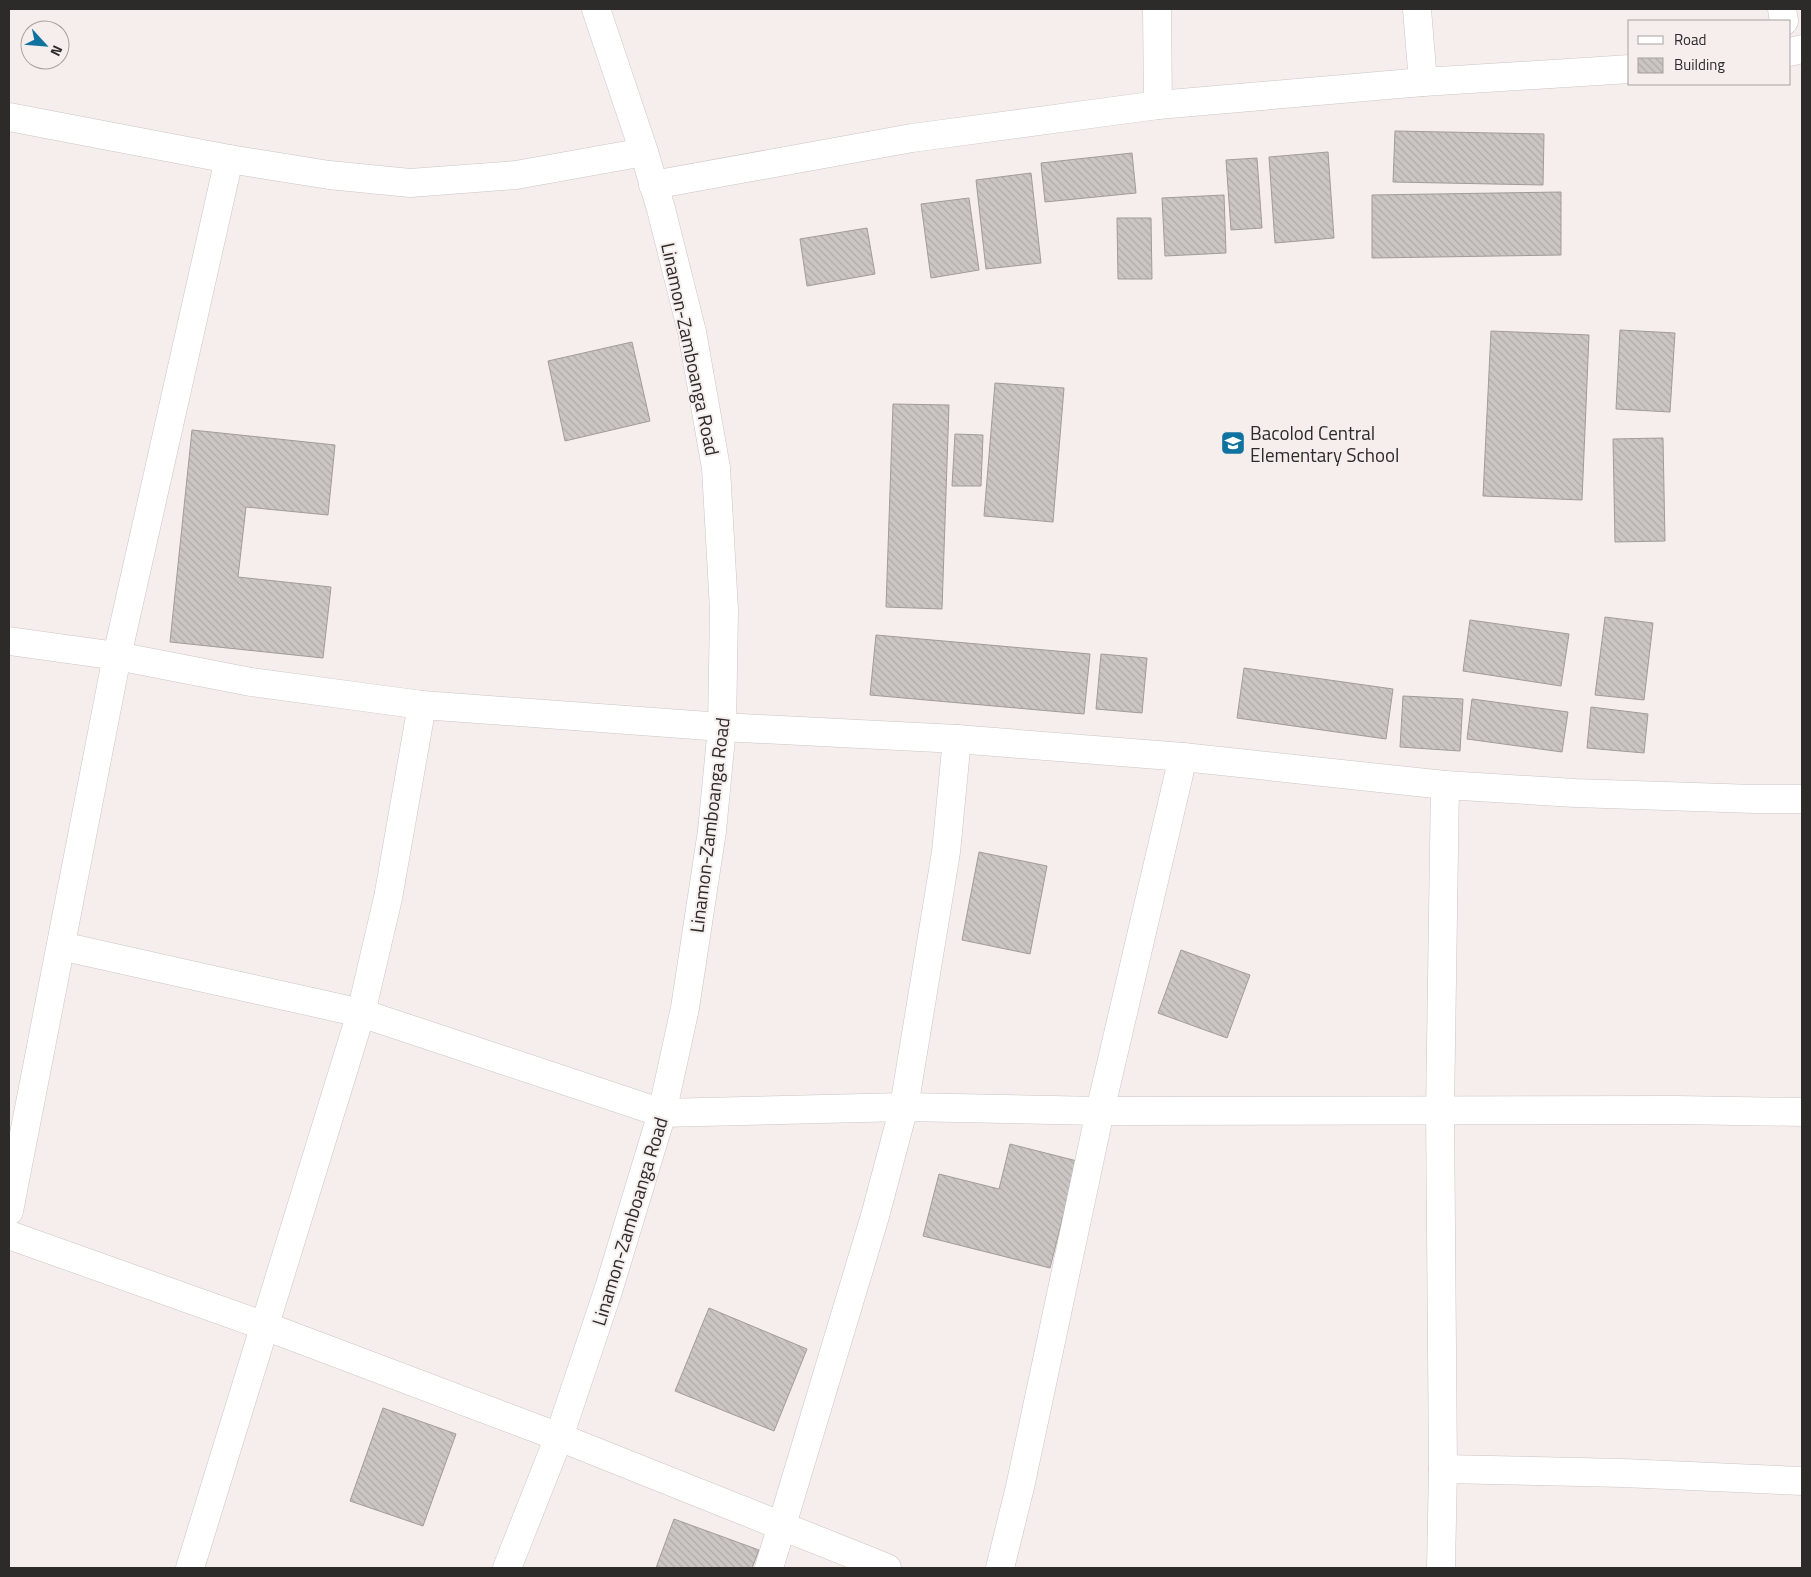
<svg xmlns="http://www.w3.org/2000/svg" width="1811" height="1577" font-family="'Titillium Web',sans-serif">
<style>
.building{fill:url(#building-back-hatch);stroke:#a19b99}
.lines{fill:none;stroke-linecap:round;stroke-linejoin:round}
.minor-casing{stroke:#cbc5c3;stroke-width:29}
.highway-casing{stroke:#cbc5c3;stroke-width:29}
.minor{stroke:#fff;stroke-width:28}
.highway{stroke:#fff;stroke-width:28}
.labels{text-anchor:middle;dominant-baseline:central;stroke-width:4;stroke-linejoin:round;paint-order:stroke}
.street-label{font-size:19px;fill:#2d2b2a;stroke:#f5eeec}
.poi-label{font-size:19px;fill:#2d2b2a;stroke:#f5eeec;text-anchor:start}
</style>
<defs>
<pattern id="building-back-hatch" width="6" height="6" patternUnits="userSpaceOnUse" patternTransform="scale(1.25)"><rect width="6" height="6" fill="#cbc5c3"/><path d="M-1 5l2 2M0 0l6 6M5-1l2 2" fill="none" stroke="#afa9a8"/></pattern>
</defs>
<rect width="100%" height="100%" fill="#f5eeec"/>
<g class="building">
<path d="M1395 131 1544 134 1543 185 1393 182Z"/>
<path d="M1328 152 1334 238 1275 243 1269 157Z"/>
<path d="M1132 153 1136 193 1045 202 1041 163Z"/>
<path d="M1257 158 1262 228 1231 230 1226 160Z"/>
<path d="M1031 173 1041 263 986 269 976 180Z"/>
<path d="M1561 192V255L1372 258V195Z"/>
<path d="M1224 195 1226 253 1165 256 1162 198Z"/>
<path d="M969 198 979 270 931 278 921 204Z"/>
<path d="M1117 218H1151L1152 279H1118Z"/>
<path d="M867 228 875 274 807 286 800 239Z"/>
<path d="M1620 330 1675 333 1670 412 1616 409Z"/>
<path d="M1491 331 1589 335 1582 500 1483 496Z"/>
<path d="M632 342 650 421 565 441 548 361Z"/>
<path d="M995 383 1064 388 1053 522 984 516Z"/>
<path d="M893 404 949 405 942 609 886 607Z"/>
<path d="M192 430 335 445 328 515 246 507 238 577 331 587 323 658 170 642Z"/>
<path d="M955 434 983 435 981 486H952Z"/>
<path d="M1663 438 1665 541 1615 542 1613 439Z"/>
<path d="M1605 617 1653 623 1644 700 1595 695Z"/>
<path d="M1470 620 1569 634 1561 686 1463 671Z"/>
<path d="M876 635 1090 654 1084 714 870 695Z"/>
<path d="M1101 654 1147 658 1142 713 1096 709Z"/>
<path d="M1244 668 1393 689 1386 739 1237 718Z"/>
<path d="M1403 696 1463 699 1460 751 1400 747Z"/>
<path d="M1472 699 1568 712 1562 752 1467 739Z"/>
<path d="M1591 707 1648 714 1644 753 1587 748Z"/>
<path d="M979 852 1047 866 1030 954 962 940Z"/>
<path d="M1181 950 1250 975 1227 1038 1158 1013Z"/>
<path d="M1010 1144 1077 1161 1050 1268 923 1236 939 1174 999 1189Z"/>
<path d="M709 1308 807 1349 774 1431 675 1391Z"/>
<path d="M383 1408 456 1434 423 1526 350 1501Z"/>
<path d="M674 1519 759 1550 752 1568H656Z"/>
</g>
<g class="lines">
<defs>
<g id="minor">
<path d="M1157 9 1158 105"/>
<path d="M1417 9 1423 82"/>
<path d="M1782 9 1784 21"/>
<path d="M1790 52 1802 49"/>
<path d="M9 117 229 159 329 175 410 183 516 175 644 152"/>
<path d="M653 185 912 138 1158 105 1423 82 1630 69"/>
<path d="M9 641 117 656 251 682 422 705 722 727 957 739 1183 757 1445 785 1575 793 1754 799H1802"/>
<path d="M61 946 361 1013 662 1113 904 1107 1100 1111 1676 1110 1802 1112"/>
<path d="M9 1211 117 656 229 159"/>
<path d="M9 1235 265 1326 559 1437 887 1568"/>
<path d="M1443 1469 1623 1473 1802 1481"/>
<path d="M190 1568 361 1013 388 898 422 705"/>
<path d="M769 1568 875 1216 904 1107 946 852 957 739"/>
<path d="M1000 1568 1020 1487 1100 1111 1183 757"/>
<path d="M1441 1568 1443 1469 1440 1110 1445 785"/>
</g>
<path id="highway" d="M507 1568 559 1437 609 1288 662 1113 685 1008 712 831 722 727 724 610 716 468 692 332 661 209 644 152 596 9"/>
</defs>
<use href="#minor" class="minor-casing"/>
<use href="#highway" class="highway-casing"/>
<use href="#minor" class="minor"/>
<use href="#highway" class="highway"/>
</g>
<defs>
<symbol id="school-square" viewBox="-11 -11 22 22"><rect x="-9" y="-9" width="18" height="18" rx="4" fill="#10729f" stroke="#f5eeec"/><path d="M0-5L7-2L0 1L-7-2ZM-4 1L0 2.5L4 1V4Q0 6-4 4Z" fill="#fff"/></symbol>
</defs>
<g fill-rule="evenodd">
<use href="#school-square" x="1219" y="429" width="28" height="28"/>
</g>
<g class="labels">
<g class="street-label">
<text transform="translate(691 349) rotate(78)">Linamon-Zamboanga Road</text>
<text transform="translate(709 825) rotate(-83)">Linamon-Zamboanga Road</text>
<text transform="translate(629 1221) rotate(-73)">Linamon-Zamboanga Road</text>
</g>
<g class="poi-label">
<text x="1250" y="432">Bacolod Central<tspan x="1250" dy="22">Elementary School</tspan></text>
</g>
</g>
<rect width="1811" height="1577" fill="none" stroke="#2d2b2a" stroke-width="20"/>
<rect x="1628" y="20" width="162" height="65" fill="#f5eeec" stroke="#a5a09e"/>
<rect x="1638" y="36" width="25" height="8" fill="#ffffff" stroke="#a5a09e"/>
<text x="1674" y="45" font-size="15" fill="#2d2b2a">Road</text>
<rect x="1638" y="58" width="25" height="15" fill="url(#building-back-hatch)" stroke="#a5a09e"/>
<text x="1674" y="70" font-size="15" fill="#2d2b2a">Building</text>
<g transform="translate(45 45) rotate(116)"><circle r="24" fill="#f5eeec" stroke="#a5a09e"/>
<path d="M0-4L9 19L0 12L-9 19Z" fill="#10729f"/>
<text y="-8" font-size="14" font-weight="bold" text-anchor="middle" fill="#2d2b2a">N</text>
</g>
</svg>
